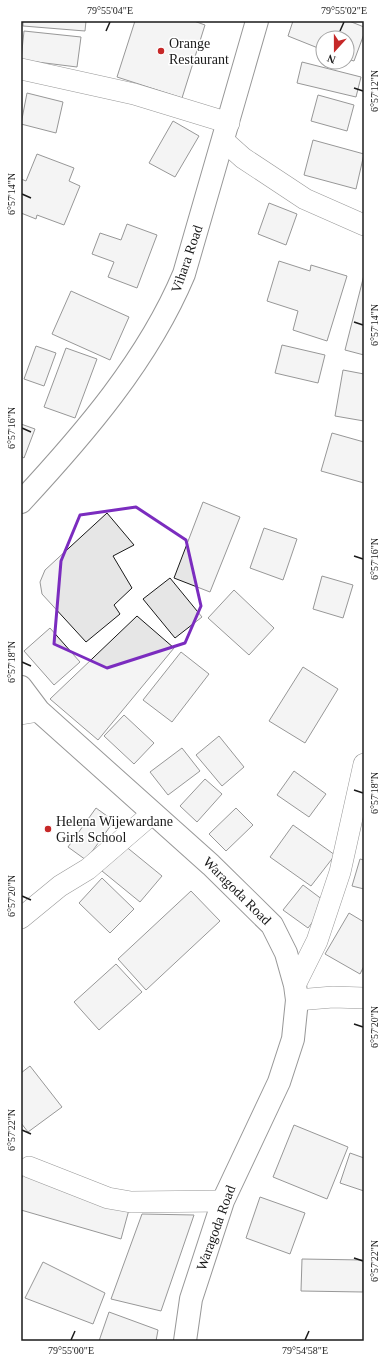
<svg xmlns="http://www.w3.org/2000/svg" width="385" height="1362" font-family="'Times New Roman',serif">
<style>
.building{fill:#e6e6e6;stroke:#1a1a1a}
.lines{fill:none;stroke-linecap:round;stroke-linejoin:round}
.minor-casing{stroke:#1a1a1a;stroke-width:22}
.tertiary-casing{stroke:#1a1a1a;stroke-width:24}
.primary-casing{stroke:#1a1a1a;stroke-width:24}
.minor{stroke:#fff;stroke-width:21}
.tertiary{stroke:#fff;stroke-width:22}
.primary{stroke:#fff;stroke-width:22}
.marked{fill:none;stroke:#7b2cbf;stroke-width:3;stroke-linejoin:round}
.ticks{fill:none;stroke:#1a1a1a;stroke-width:1.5}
.poi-dot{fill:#c62828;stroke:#fff;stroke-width:1.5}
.labels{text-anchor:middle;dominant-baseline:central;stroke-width:3;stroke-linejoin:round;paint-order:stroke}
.poi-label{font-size:14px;fill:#1a1a1a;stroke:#fff;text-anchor:start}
.street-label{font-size:14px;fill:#1a1a1a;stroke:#fff}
.neatline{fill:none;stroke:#1a1a1a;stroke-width:1.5}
.ticks-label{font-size:10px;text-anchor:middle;fill:#1a1a1a}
</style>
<rect width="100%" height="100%" fill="#fff"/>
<g class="building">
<path d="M23 21H86L85 31 23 26Z"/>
<path d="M135 21H194L205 25 182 98 117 77Z"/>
<path d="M293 21H349L364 27V34L354 61 347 59V38H323V50L288 36Z"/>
<path d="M24 31 81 37 77 67 21 60Z"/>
<path d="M302 62 361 77 356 97 297 83Z"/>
<path d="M27 93 63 102 56 133 21 124Z"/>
<path d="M318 95 354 105 347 131 311 121Z"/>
<path d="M173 121 199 136 175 177 149 163Z"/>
<path d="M313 140 364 154 356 189 304 175Z"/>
<path d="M37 154 74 168 69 181 80 186 64 225 37 215 36 219 21 213V179L26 181Z"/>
<path d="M269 203 297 214 286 245 258 234Z"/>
<path d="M127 224 157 235 137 288 108 277 114 262 92 254 100 233 121 240Z"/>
<path d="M279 261 310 271 311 265 347 276 327 341 293 330 298 311 267 301Z"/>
<path d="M364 275V355L345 350Z"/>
<path d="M71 291 129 317 110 360 52 334Z"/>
<path d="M282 345 325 355 318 383 275 373Z"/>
<path d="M36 346 56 353 44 386 24 379Z"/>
<path d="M66 348 97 359 75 418 44 407Z"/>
<path d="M343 370 364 374V421L335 416Z"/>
<path d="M21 424 35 429 24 458 21 456Z"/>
<path d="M332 433 364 442V483L321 471Z"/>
<path d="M203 502 240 517 210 592 174 578Z"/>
<path d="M107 513 134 545 113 556 132 588 114 605 120 614 86 642 42 594 40 582 45 570Z"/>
<path d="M264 528 297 539 283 580 250 568Z"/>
<path d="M322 576 353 585 343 618 313 609Z"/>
<path d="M170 578 202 617 175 638 143 599Z"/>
<path d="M234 590 274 628 249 655 208 618Z"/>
<path d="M137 616 174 648 98 740 50 699Z"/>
<path d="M50 628 80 662 54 685 24 651Z"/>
<path d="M181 652 209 674 172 722 143 700Z"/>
<path d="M303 667 338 689 305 743 269 721Z"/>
<path d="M124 715 154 743 134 764 104 736Z"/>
<path d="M219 736 244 767 222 786 196 755Z"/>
<path d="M182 748 200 771 168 795 150 772Z"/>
<path d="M294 771 326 794 309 817 277 795Z"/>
<path d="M205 779 222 794 197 822 180 806Z"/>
<path d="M96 808 114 821 86 860 68 847Z"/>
<path d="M236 808 253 825 226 851 209 834Z"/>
<path d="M293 825 335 855 311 886 270 857Z"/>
<path d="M124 845 162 876 140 902 102 871Z"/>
<path d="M360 859 364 860V889L352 886Z"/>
<path d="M102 878 134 909 110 933 79 903Z"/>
<path d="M303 885 327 903 308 928 283 910Z"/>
<path d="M191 891 220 921 146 990 118 959Z"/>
<path d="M349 913 364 922V966L360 974 325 954Z"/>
<path d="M116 964 142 992 99 1030 74 1002Z"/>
<path d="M30 1066 62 1107 28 1132 21 1123V1073Z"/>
<path d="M294 1125 348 1147 327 1199 273 1177Z"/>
<path d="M350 1153 364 1158V1191L340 1183Z"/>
<path d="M26 1167 130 1206 121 1239 21 1210V1180Z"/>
<path d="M260 1197 305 1213 290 1254 246 1238Z"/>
<path d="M142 1214 194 1215 161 1311 111 1299Z"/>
<path d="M302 1259 363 1260V1292L301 1291Z"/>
<path d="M43 1262 105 1293 93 1324 25 1298Z"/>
<path d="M109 1312 158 1330 156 1341H99Z"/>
</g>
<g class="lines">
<defs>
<g id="minor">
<path d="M21 69 134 94 229 123"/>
<path d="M224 141 243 158 305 199 364 225"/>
<path d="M21 714 39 711"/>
<path d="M21 918 60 886 88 869 153 813"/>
<path d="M295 985 317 941 340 872 364 764"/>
<path d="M297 1000 333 997 364 998"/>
<path d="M29 1167 108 1198 131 1202 223 1201"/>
</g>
<path id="tertiary" d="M21 502C84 434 148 360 184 274L257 21"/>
<path id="primary" d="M21 687 39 711 211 865 272 925 286 953 295 985 297 1000 293 1039 279 1082 223 1201 191 1299 185 1341"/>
</defs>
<use href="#minor" class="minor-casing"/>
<use href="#tertiary" class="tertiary-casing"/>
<use href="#primary" class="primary-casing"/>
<use href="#minor" class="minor"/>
<use href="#tertiary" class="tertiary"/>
<use href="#primary" class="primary"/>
</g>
<path d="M0 0H385V1362H0ZM136 507 186 540 201 606 185 643 107 668 54 644 61 561 80 515Z" fill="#fff" fill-opacity=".55" fill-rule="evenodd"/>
<path class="marked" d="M136 507 186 540 201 606 185 643 107 668 54 644 61 561 80 515Z"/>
<path class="ticks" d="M106 31 110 22M340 31 344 22M354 88 363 91M22 194 31 198M354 322 363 325M22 428 31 432M354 556 363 559M22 662 31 666M354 790 363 793M22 896 31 900M354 1024 363 1027M22 1130 31 1134M354 1258 363 1261M71 1340 75 1331M305 1340 309 1331"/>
<g class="poi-dot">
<circle cx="161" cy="51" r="4"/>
<circle cx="48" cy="829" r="4"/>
</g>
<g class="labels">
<g class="poi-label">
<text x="169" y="43">Orange<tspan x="169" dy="16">Restaurant</tspan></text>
<text x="56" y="821">Helena Wijewardane<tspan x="56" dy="16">Girls School</tspan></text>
</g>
<g class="street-label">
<text transform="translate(187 259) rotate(-71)">Vihara Road</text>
<text transform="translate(237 891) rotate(45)">Waragoda Road</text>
<text transform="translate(216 1228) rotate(-70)">Waragoda Road</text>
</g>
</g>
<rect width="385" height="1362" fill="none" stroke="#ffffff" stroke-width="44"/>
<g transform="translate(335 50) rotate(201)"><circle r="19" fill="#ffffff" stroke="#a3a3a3"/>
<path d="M0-3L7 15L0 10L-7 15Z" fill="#c62828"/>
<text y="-6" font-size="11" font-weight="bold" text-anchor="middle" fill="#1a1a1a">N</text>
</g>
<rect x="22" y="22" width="341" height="1318" class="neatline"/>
<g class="ticks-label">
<text x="110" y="14">79°55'04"E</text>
<text x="344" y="14">79°55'02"E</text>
<text transform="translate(374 91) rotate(-90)" y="4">6°57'12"N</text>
<text transform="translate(11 194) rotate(-90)" y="4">6°57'14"N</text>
<text transform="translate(374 325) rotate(-90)" y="4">6°57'14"N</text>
<text transform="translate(11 428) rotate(-90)" y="4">6°57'16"N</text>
<text transform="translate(374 559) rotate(-90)" y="4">6°57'16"N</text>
<text transform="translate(11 662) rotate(-90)" y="4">6°57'18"N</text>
<text transform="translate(374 793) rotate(-90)" y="4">6°57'18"N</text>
<text transform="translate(11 896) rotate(-90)" y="4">6°57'20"N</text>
<text transform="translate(374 1027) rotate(-90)" y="4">6°57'20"N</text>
<text transform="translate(11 1130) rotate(-90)" y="4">6°57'22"N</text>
<text transform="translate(374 1261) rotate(-90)" y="4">6°57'22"N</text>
<text x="71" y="1354">79°55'00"E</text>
<text x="305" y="1354">79°54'58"E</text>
</g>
</svg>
